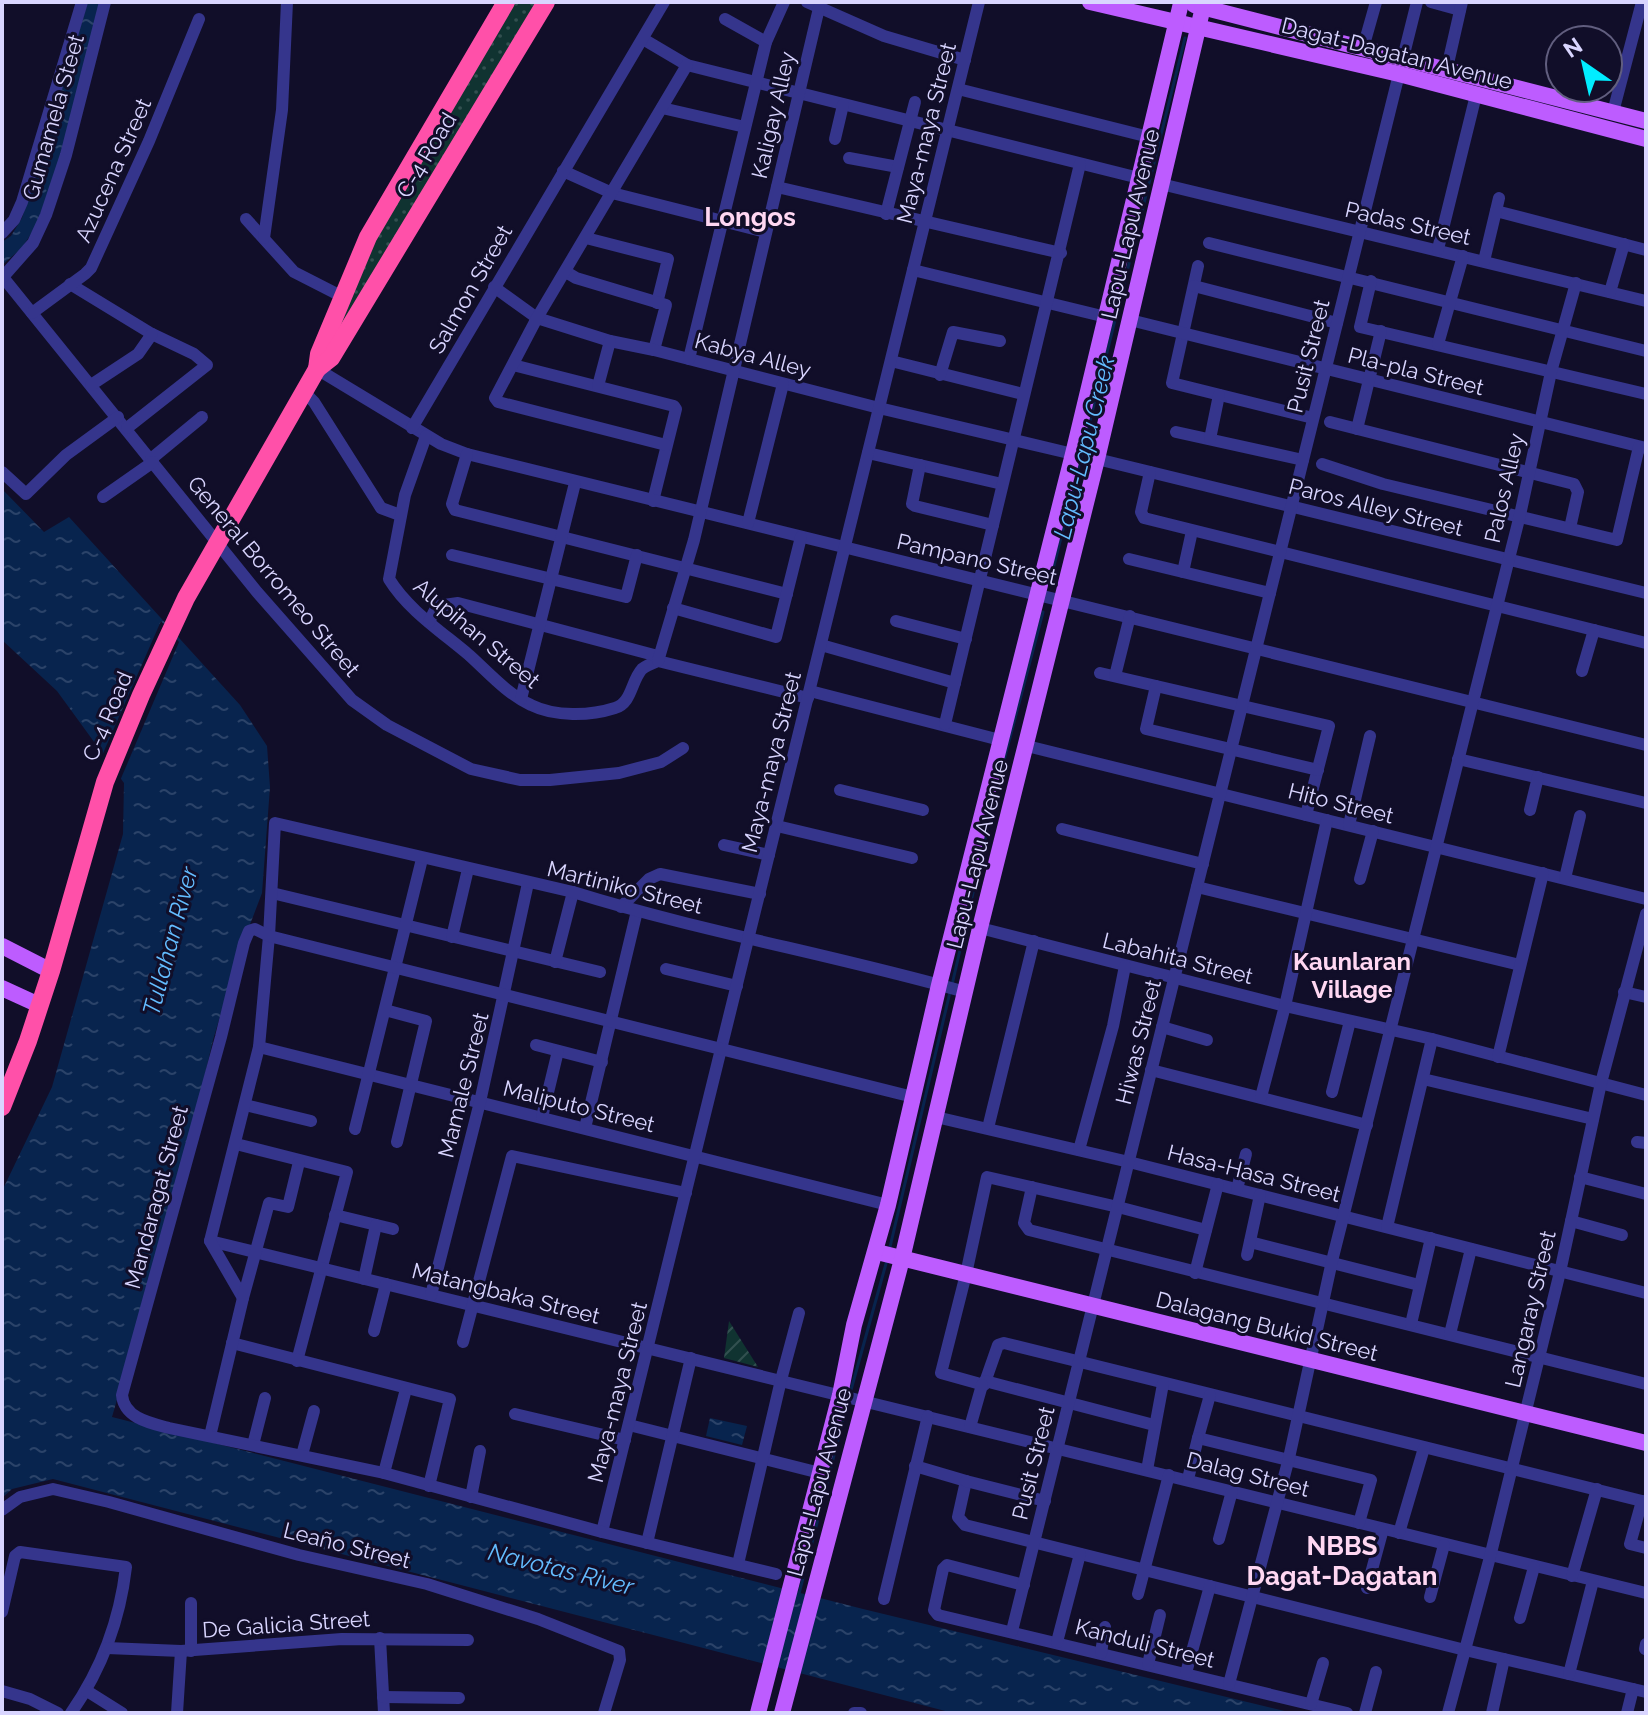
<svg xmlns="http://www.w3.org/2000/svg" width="1648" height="1715" font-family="Raleway,sans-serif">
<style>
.grass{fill:url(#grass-dots)}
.garden{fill:url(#garden-furrows)}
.water{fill:url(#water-ripples)}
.pier{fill:#110e29}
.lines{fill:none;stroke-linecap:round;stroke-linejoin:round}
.stream{stroke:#08244e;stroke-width:3}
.minor{stroke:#35358c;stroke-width:12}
.major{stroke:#bd5cff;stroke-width:16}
.highway{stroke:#ff50a9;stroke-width:18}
.labels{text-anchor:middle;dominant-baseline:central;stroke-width:6;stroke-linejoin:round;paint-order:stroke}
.street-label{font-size:22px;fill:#d9d5ff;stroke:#110e29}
.water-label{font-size:24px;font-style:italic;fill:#63bcff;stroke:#110e29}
.neighbourhood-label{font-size:24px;font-weight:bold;fill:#ffd7f2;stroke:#110e29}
.quarter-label{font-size:26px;font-weight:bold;fill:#ffd7f2;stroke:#110e29}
</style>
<defs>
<pattern id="grass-dots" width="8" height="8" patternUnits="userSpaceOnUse" patternTransform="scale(2)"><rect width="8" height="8" fill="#103331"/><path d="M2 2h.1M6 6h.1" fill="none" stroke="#325050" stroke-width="1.8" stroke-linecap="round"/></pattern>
<pattern id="garden-furrows" width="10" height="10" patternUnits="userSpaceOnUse" patternTransform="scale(2)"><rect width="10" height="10" fill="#103331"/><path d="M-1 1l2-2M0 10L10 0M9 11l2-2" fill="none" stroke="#325050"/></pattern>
<pattern id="water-ripples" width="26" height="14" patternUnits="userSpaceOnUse" patternTransform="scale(2)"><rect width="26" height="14" fill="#08244e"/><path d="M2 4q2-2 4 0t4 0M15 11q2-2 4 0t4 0" fill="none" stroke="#2b4369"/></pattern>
</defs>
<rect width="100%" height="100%" fill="#110e29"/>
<path class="grass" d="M514 2H536L327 357 352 290 393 203Z"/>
<path class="garden" d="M729 1321 758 1367 724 1358Z"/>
<g class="water">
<path d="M88 2H103L44 213 22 248 2 265V242L11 236 22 218Z"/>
<path d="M2 489 44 532 69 517 240 705 267 746 270 787 262 893 238 956 213 1040 181 1176 112 1417 863 1609 1293 1713H953L53 1479 12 1489 2 1498V1191L52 1087 123 834 124 783 57 691 2 640Z"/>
<path d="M710 1418 747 1426 742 1445 706 1436Z"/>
</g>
<path class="pier" d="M161 621 179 642 119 783 101 758Z"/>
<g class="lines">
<g class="stream">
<path d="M1051 578 1185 38"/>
<path d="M998 783 1043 612"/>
<path d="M952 985 993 805"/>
<path d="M890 1247 950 992"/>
<path d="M851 1390 887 1260"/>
<path d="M799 1594 847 1404"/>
</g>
<g class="minor">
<path d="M807 2 884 36 965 60"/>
<path d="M1431 2 1460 10"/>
<path d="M725 19 766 42"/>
<path d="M643 39 687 65 1139 178"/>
<path d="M1363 48 1376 2"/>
<path d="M1403 58 1417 2"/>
<path d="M1447 68 1462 2"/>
<path d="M958 89 1149 137"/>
<path d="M662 108 745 127"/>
<path d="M1613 112 1642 2"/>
<path d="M835 139 843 105"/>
<path d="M849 158 898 167"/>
<path d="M563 171 612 193 766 232"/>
<path d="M1161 184 1646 301"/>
<path d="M777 187 1061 253"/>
<path d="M1496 211 1646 250"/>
<path d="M886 214 915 102"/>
<path d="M246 219 294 272 341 296"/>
<path d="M2 233 14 220 22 202 82 2"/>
<path d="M264 238 282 110 287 2"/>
<path d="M586 238 668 259 657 303"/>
<path d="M1209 243 1646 351"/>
<path d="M1438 249 1476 95"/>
<path d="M1484 261 1499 198"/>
<path d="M1198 266 1172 383 1313 418"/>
<path d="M913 270 1106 317"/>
<path d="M566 272 576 278 666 305 654 350"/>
<path d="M2 276 257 592 352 700 387 725 471 769 520 780H550L619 773 661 762 683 748"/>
<path d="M3 277 33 243 46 215 66 155 105 2"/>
<path d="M1371 281 1360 327 1646 394"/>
<path d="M70 284 152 334 194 354 207 365 127 428"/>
<path d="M1194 286 1337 323"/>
<path d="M494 287 537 318 610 341 654 350 879 408 1073 454"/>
<path d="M1610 292 1624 244"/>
<path d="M32 313 85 274 91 268 149 141 199 19"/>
<path d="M1130 320 1646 448"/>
<path d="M1438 344 1463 256"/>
<path d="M689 359 766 42 784 2"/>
<path d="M891 361 1023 394"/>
<path d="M513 365 674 406 676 409 653 501"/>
<path d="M317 369 441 444 467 454 1646 745"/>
<path d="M940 375 953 332 1000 341"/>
<path d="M91 385 138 354 152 334"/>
<path d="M598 386 610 341"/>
<path d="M305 393 314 402 381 508 400 515"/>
<path d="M1330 422 1574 484 1578 492 1570 528"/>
<path d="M412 428 664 2"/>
<path d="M1357 429 1381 331"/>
<path d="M1176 432 1303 460"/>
<path d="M426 436 405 495 389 579C408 610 442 632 469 655 488 672 507 694 531 705 555 717 590 716 615 708 632 703 631 681 642 669 647 665 653 663 658 661L808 698"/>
<path d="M1210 439 1219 395"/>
<path d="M666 445 498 402 495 398 537 318 687 65"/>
<path d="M868 453 1002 484"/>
<path d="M467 454 452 504 455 510 787 594"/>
<path d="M151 459 202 417"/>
<path d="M1097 459 1646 593"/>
<path d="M1322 464 1383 484 1617 540 1639 447"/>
<path d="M920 465 912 504 915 506 993 525"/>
<path d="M2 472 26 494 66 455 118 417"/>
<path d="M1150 472 1141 512 1144 518 1646 643"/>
<path d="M103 497 153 462"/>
<path d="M748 523 783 384"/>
<path d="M452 555 626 597 637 555"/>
<path d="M1129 559 1270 593"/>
<path d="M1183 572 1192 531"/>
<path d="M673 608 776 637 801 537"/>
<path d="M896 621 966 639"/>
<path d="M429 622 437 606 458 603 654 655 659 658"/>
<path d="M821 645 955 683"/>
<path d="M658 661 694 540 819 8"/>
<path d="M1582 671 1594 630"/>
<path d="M1100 673 1329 726 1306 815"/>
<path d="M1115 676 1130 616"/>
<path d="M1156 686 1146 729 1318 770"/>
<path d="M810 691 1000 740"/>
<path d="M521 699 575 483"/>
<path d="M945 724 1080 164"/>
<path d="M1027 746 1646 899"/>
<path d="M1458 759 1646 803"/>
<path d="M840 790 923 810"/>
<path d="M1530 810 1538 777"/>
<path d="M1349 825 1370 736"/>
<path d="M777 826 912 858"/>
<path d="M1062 829 1203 864"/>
<path d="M724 845 769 855"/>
<path d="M1565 878 1580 816"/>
<path d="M1360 879 1373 831"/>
<path d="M1197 887 1520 965"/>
<path d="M272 893 600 972"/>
<path d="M621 907 649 879 660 874 760 894"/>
<path d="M980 928 1285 1006 1432 1039 1646 1095"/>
<path d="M452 937 468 869"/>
<path d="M555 962 573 892"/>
<path d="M666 969 737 986"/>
<path d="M1624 992 1646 997"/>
<path d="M385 1010 426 1021 397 1142"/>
<path d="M1162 1027 1207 1040"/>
<path d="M536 1045 602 1062"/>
<path d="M259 1047 888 1205"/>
<path d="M1498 1057 1543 873"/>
<path d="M1151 1070 1367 1125"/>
<path d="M1423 1079 1593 1119"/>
<path d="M1332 1092 1350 1021"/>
<path d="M1261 1097 1285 1006 1327 820"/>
<path d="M245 1105 311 1121"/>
<path d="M542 1117 558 1051"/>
<path d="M936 1117 1129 1162 1646 1293"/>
<path d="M585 1128 637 911"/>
<path d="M988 1128 1034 941"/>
<path d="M355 1129 422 859"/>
<path d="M1637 1142 1646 1143"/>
<path d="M236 1144 347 1172 297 1361"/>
<path d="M1079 1150 1113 1026 1125 966"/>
<path d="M1580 1177 1646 1194"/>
<path d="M1032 1187 1024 1223 1029 1230 1646 1384"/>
<path d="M1237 1189 1246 1154"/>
<path d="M335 1215 393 1229"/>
<path d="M1571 1221 1622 1235"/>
<path d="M1387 1227 1432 1039"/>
<path d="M1206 1230 1118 1207 987 1177 966 1274 941 1373 984 1385 998 1345 1004 1343 1646 1502"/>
<path d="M210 1241 1646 1593"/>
<path d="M1250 1242 1419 1285"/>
<path d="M1247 1255 1260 1195"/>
<path d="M1195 1273 1218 1184"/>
<path d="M364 1279 376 1225"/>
<path d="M431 1295 480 1102 528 883"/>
<path d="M243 1298 210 1241 259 1047 269 936 275 823 573 892C702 932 835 955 965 992"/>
<path d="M1411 1324 1431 1238"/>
<path d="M374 1331 386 1284"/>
<path d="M1450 1334 1471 1249"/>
<path d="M463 1342 512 1156 686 1193"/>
<path d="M232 1343 450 1399 429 1486"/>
<path d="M985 1381 1154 1425"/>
<path d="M1210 1395 1198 1438 1371 1480 1359 1523"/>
<path d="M515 1414 625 1440"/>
<path d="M629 1425 820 1473"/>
<path d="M970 1427 982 1385"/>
<path d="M210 1436 243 1298 269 1203 288 1207 299 1162"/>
<path d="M253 1445 265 1398"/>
<path d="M302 1455 314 1411"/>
<path d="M915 1466 966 1481 958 1517 965 1525 1465 1650 1646 1692"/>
<path d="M1147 1470 1163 1384"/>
<path d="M384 1473 406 1389"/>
<path d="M1188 1479 1198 1438"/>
<path d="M966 1481 1045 1501"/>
<path d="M471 1497 480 1451"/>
<path d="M1642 1501 1630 1544 1646 1548"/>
<path d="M2 1510 20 1497 53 1489 109 1502 299 1555 427 1584 538 1619 619 1651 620 1660 604 1713"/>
<path d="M602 1532 979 2"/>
<path d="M1399 1533 1424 1448"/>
<path d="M1219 1539 1232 1491"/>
<path d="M647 1543 691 1358"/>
<path d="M738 1564 781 1380 799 1313"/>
<path d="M776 1574 602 1532 384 1473 169 1428C150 1423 124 1418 122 1395L221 1037 244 943 249 931 255 929 269 936 913 1097"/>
<path d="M1572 1576 1597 1489"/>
<path d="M1024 1585 947 1565 943 1569 934 1610 938 1615 1347 1713"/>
<path d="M1367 1588 1383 1529"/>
<path d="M1138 1594 1169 1475"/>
<path d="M1430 1597 1444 1545"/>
<path d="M884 1599 928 1416"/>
<path d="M2 1612 15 1556 20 1552 126 1567C120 1619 101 1670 71 1713"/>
<path d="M1520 1618 1534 1567"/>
<path d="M1012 1631 1399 74"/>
<path d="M380 1638 384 1713"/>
<path d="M1057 1642 1080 1554"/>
<path d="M107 1648 181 1651 342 1639 468 1640"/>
<path d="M1645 1649 1646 1644"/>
<path d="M191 1651V1603"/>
<path d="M1101 1653 1105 1627"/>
<path d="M1148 1664 1160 1615"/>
<path d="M1186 1673 1210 1586"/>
<path d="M1569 1674 1593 1581"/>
<path d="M1229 1684 1289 1458 1332 1261 1520 515 1551 372 1576 283"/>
<path d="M2 1691 30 1699 58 1713"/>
<path d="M87 1691 122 1713"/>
<path d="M383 1697 459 1698"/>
<path d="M1311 1704 1323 1663"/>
<path d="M177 1713 181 1651"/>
<path d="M854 1713H861"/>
<path d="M1365 1713 1376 1672"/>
<path d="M1448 1713 1490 1557 1560 1272 1601 1083 1646 914"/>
<path d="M1492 1713 1504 1659"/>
<path d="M1627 1713 1633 1689"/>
</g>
<g class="major">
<path d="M1090 2 1399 74 1646 139"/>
<path d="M1194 5 1646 121"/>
<path d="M2 946 51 971"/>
<path d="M2 988 39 1005"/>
<path d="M877 1252 1646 1443"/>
<path d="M758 1713 840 1395 854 1325 888 1205 939 985 1073 454 1181 3"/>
<path d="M782 1713 902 1259 980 928 1097 459 1203 7"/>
</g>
<g class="highway">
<path d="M317 369 319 354 368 237 506 2"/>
<path d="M2 1107 28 1041 51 971 105 782 141 695 186 598 317 369 331 358 546 2"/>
</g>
</g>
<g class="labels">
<g class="street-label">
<text transform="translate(1397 53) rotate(14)">Dagat-Dagatan Avenue</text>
<text transform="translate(773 115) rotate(-77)">Kaligay Alley</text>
<text transform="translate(53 117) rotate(-74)">Gumamela Steet</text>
<text transform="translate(926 133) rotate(-76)">Maya-maya Street</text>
<text transform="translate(426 155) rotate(-59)">C-4 Road</text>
<text transform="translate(113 170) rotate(-66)">Azucena Street</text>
<text transform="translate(1408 223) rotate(13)">Padas Street</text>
<text transform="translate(1130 224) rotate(-77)">Lapu-Lapu Avenue</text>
<text transform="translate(470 289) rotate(-60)">Salmon Street</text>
<text transform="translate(753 355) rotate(15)">Kabya Alley</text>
<text transform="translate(1308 356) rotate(-76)">Pusit Street</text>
<text transform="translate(1416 371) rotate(14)">Pla-pla Street</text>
<text transform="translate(1504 488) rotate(-77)">Palos Alley</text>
<text transform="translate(1376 507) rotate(14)">Paros Alley Street</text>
<text transform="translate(977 559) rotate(13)">Pampano Street</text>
<text transform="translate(274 576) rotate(50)">General Borromeo Street</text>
<text transform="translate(477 633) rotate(40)">Alupihan Street</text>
<text transform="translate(107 716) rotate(-67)">C-4 Road</text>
<text transform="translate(771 762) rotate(-76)">Maya-maya Street</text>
<text transform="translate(1341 803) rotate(14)">Hito Street</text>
<text transform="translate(977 854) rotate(-76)">Lapu-Lapu Avenue</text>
<text transform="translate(625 887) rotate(14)">Martiniko Street</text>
<text transform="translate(1178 958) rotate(14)">Labahita Street</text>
<text transform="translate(1138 1042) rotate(-76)">Hiwas Street</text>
<text transform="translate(463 1085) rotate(-76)">Mamale Street</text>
<text transform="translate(579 1106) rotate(14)">Maliputo Street</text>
<text transform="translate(1254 1173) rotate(14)">Hasa-Hasa Street</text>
<text transform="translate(156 1197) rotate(-75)">Mandaragat Street</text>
<text transform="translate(506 1293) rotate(14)">Matangbaka Street</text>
<text transform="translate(1530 1309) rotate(-77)">Langaray Street</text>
<text transform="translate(1267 1326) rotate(14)">Dalagang Bukid Street</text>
<text transform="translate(617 1392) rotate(-76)">Maya-maya Street</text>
<text transform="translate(1033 1463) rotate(-76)">Pusit Street</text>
<text transform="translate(1248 1474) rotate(14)">Dalag Street</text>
<text transform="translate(819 1482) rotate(-75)">Lapu-Lapu Avenue</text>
<text transform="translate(347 1545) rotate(14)">Leaño Street</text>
<text transform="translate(286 1624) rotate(-4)">De Galicia Street</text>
<text transform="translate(1145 1643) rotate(14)">Kanduli Street</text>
</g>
<g class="water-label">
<text transform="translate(1084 447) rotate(-76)">Lapu-Lapu Creek</text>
<text transform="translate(170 941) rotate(-75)">Tullahan River</text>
<text transform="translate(561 1569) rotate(14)">Navotas River</text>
</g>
<g class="neighbourhood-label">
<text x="1352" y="961">Kaunlaran<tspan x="1352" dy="28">Village</tspan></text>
</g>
<g class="quarter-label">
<text x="750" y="217">Longos</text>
<text x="1342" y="1546">NBBS<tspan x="1342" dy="30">Dagat-Dagatan</tspan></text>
</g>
</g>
<rect width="1648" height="1715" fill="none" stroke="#d9d5ff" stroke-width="8"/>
<g transform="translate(1584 64) rotate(326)"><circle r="38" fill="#110e29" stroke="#615e7f" stroke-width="2"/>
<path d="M0-6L14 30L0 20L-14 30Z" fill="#01edff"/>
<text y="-12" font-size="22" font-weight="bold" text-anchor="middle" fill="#d9d5ff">N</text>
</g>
</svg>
